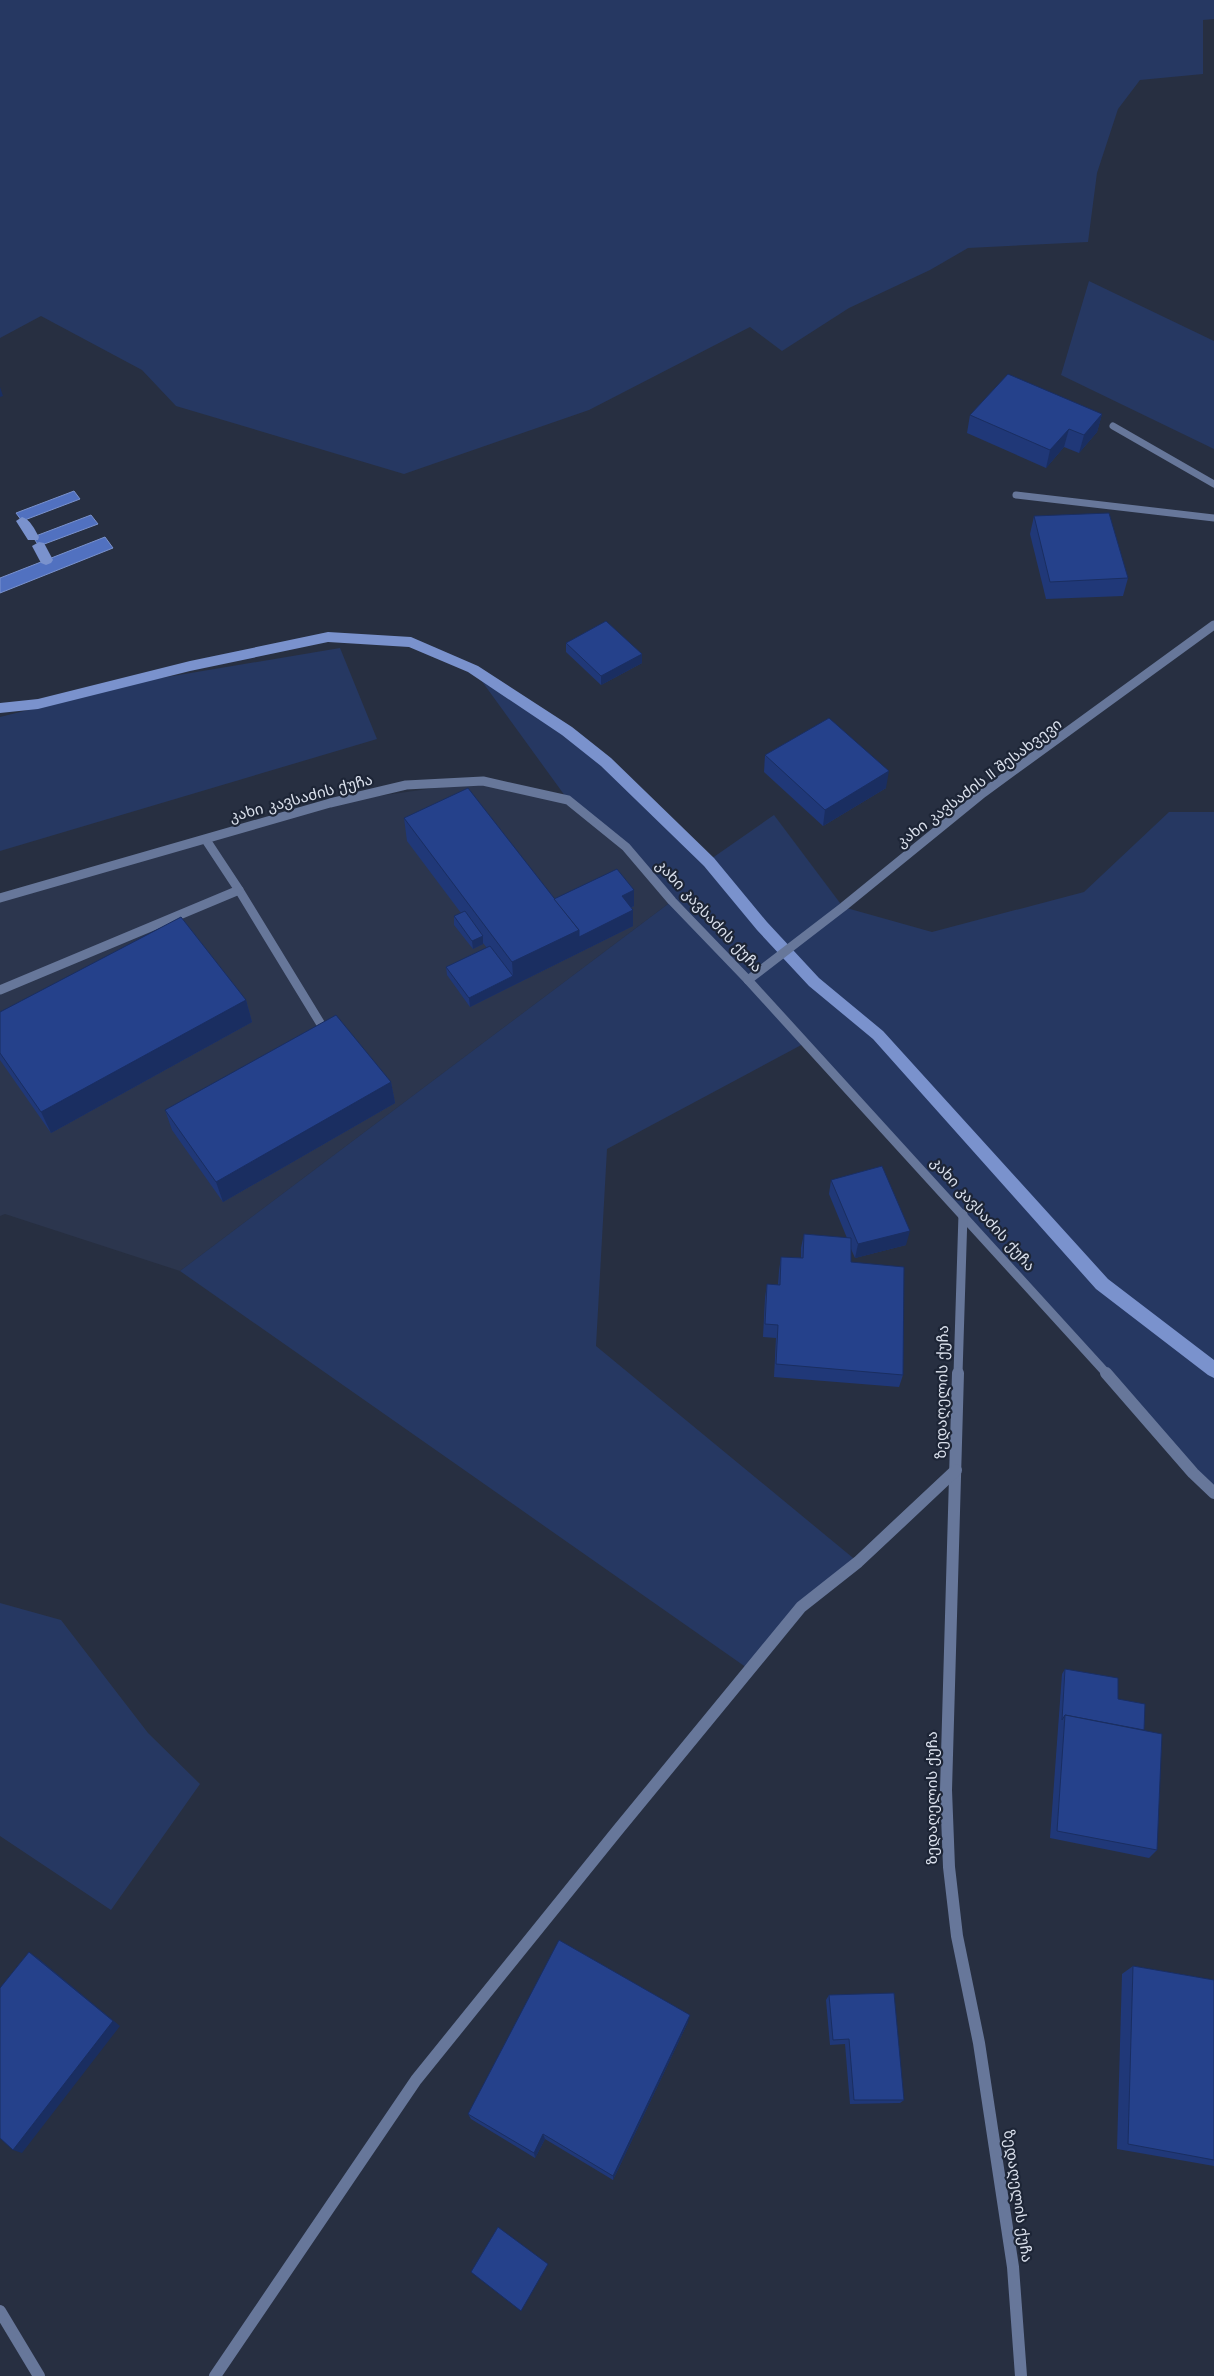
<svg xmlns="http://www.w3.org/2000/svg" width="1214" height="2376" font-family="Jost,'Noto Sans Georgian',sans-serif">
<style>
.built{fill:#2c364e}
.green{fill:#263862}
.water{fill:#5171c0;stroke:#7a92cd}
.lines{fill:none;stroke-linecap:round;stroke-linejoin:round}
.stream{fill:#7a92cd;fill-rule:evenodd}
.service-far2{stroke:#67779a;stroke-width:7}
.service-far1{stroke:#67779a;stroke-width:9}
.service{stroke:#67779a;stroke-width:12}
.minor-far1{stroke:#67779a;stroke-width:9}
.minor{stroke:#67779a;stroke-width:12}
.wall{fill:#203878}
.shaded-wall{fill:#1a2e61}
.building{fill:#25418b;stroke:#1a2e61}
.labels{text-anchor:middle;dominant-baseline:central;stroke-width:4.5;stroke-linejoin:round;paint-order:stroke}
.street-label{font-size:15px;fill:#dae0ec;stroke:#1d2536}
</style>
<rect width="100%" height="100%" fill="#272f41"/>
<path class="built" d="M483 781 568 800 626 847 672 901 180 1271 5 1214 0 1216V899L330 803Z"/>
<g class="green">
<path d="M0 0H1214V19L1203 20V74L1140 80 1118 109 1097 173 1088 242 968 248 930 270 849 308 782 351 750 327 589 410 404 474 176 406 142 370 41 316 0 338Z"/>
<path d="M1089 281 1214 341V449L1061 375Z"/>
<path d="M340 648 377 739 0 851V717L149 680Z"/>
<path d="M473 669 567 731 606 762 708 861 774 815 843 907 932 932 1084 892 1169 812H1214V1493L805 1043 607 1149 596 1346 858 1562 801 1607 750 1670 180 1271 672 901 626 847 568 800Z"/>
<path d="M0 1603 61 1620 148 1733 200 1784 111 1910 0 1836Z"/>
</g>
<g class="water">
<path d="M74 491 80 499 22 521 16 513Z"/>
<path d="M91 515 98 524 39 546 33 537Z"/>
<path d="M105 537 113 548 0 593V578Z"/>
</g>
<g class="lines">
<g class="stream">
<path d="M22 517C30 519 35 530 39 537L38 540H28L16 521Z"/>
<path d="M39 542 44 543 53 560 51 563 46 565 41 563 32 546Z"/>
<path d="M328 632 411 637 478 666 572 727 611 758 714 858 767 922 819 978 883 1031 1108 1279 1214 1360V1378L1208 1375 1096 1289 873 1039 809 986 757 930 704 866 601 766 562 735 468 672 409 647 328 642 190 671 38 709 0 713V703L38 699 190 661Z"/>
</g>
<g class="service-far2">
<path d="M1113 426 1214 484"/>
<path d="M1016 495 1214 518"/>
</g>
<g class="service-far1">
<path d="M239 890 322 1026"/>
<path d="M0 990 239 890 206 840"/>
</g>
<path class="service" d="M0 2311 39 2376"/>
<g class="minor-far1">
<path d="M0 898 330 803 406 785 483 781 568 800 626 847 672 901 748 980 1107 1374"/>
<path d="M748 980 843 907 983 793 1214 625"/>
<path d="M958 1374 963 1214"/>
</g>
<g class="minor">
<path d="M958 1373 946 1790 949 1867 957 1936 979 2043 1013 2267 1021 2376"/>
<path d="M1106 1373 1193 1473 1214 1493"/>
<path d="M215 2376 416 2080 617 1831 801 1607 858 1562 956 1470"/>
</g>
</g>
<g class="wall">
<path d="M1102 414 1097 432 1079 453 1064 447 1046 468 967 433 970 415Z"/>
<path d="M1034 516 1128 578 1123 596 1046 599 1030 534Z"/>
<path d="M566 643 642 654V663L601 685 566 652Z"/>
<path d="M765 755 886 788 823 826 764 772Z"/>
<path d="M404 818 554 899 634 890V906L631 908 633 926 470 1007 447 975 446 967 487 948 483 943V944L473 949 454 925V916L461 913 407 841Z"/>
<path d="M246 1000 252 1022 51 1133 0 1060V1012Z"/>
<path d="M391 1082 395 1103 223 1202 172 1130 165 1110Z"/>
<path d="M831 1180 906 1245 855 1258 851 1249V1262L903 1375 899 1387 774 1377 776 1338 763 1337 765 1298 767 1284 778 1285 779 1271 781 1257 801 1258V1248L804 1234 847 1238 829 1194Z"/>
<path d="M1065 1669 1118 1699 1144 1730 1157 1850 1149 1858 1050 1838 1062 1674Z"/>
<path d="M1133 1966 1214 1980V2166L1117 2149 1122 1974Z"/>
<path d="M829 1995 904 2100 900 2103 850 2104 845 2044 830 2045 826 2000Z"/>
<path d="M688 2022 613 2180 545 2139 535 2158 471 2119 468 2114Z"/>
</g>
<g class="shaded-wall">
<path d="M0 387 3 396 0 397Z"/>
<path d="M1102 414 1097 432 1079 453 1084 435Z"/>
<path d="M1069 429 1064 447 1046 468 1050 450Z"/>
<path d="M642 654V663L601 685V676Z"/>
<path d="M889 771 886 788 823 826 825 810Z"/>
<path d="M634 890V906L621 912 622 896Z"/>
<path d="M633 910V926L470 1007 469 998 513 976 512 962 579 930Z"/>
<path d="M483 936V944L473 949 472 941Z"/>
<path d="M246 1000 252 1022 51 1133 41 1112Z"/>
<path d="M391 1082 395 1103 223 1202 216 1182Z"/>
<path d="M910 1231 906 1245 855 1258 858 1244Z"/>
<path d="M29 1952 38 1958 120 2026 22 2153 13 2150Z"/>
<path d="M690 2015 688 2022 613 2180V2176Z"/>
<path d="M543 2134 545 2139 535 2158 534 2153Z"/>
</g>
<g class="building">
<path d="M1008 374 1102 414 1084 435 1069 429 1050 450 970 415Z"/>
<path d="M1109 513 1128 578 1050 582 1034 516Z"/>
<path d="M606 621 642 654 601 676 566 643Z"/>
<path d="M829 718 889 771 825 810 765 755Z"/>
<path d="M468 788 579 930 512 962 404 818Z"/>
<path d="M617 869 634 890 622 896 633 910 579 937V930L554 899Z"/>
<path d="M465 911 483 936 472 941 454 916Z"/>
<path d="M181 917 246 1000 41 1112 0 1053V1012Z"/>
<path d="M490 946 513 976 469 998 446 967Z"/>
<path d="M336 1015 391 1082 216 1182 165 1110Z"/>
<path d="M882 1166 910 1231 858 1244 831 1180Z"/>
<path d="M804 1234 851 1238V1262L904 1267 903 1375 776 1364 778 1325 765 1324 767 1284 780 1285 781 1257 803 1258Z"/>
<path d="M1065 1669 1118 1678V1699L1145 1704 1144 1730 1065 1715 1062 1720Z"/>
<path d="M1065 1715 1162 1734 1157 1850 1057 1831Z"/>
<path d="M559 1940 690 2015 613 2176 543 2134 534 2153 468 2114Z"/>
<path d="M29 1952 113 2021 13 2150 0 2138V1988Z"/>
<path d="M1133 1966 1214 1980V2160L1128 2144Z"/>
<path d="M894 1993 904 2100H854L849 2039 833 2040 829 1995Z"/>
<path d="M498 2227 548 2264 521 2311 471 2272Z"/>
</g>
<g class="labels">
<g class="street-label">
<text transform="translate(979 783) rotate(-37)">კახი კავსაძის II შესახვევი</text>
<text transform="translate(301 798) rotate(-15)">კახი კავსაძის ქუჩა</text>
<text transform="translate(709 916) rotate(47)">კახი კავსაძის ქუჩა</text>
<text transform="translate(983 1214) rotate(48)">კახი კავსაძის ქუჩა</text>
<text transform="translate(942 1392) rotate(-89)">ზედაღელის ქუჩა</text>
<text transform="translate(932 1798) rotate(-90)">ზედაღელის ქუჩა</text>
<text transform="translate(1018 2196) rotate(82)">ზედაღელის ქუჩა</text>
</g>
</g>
</svg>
